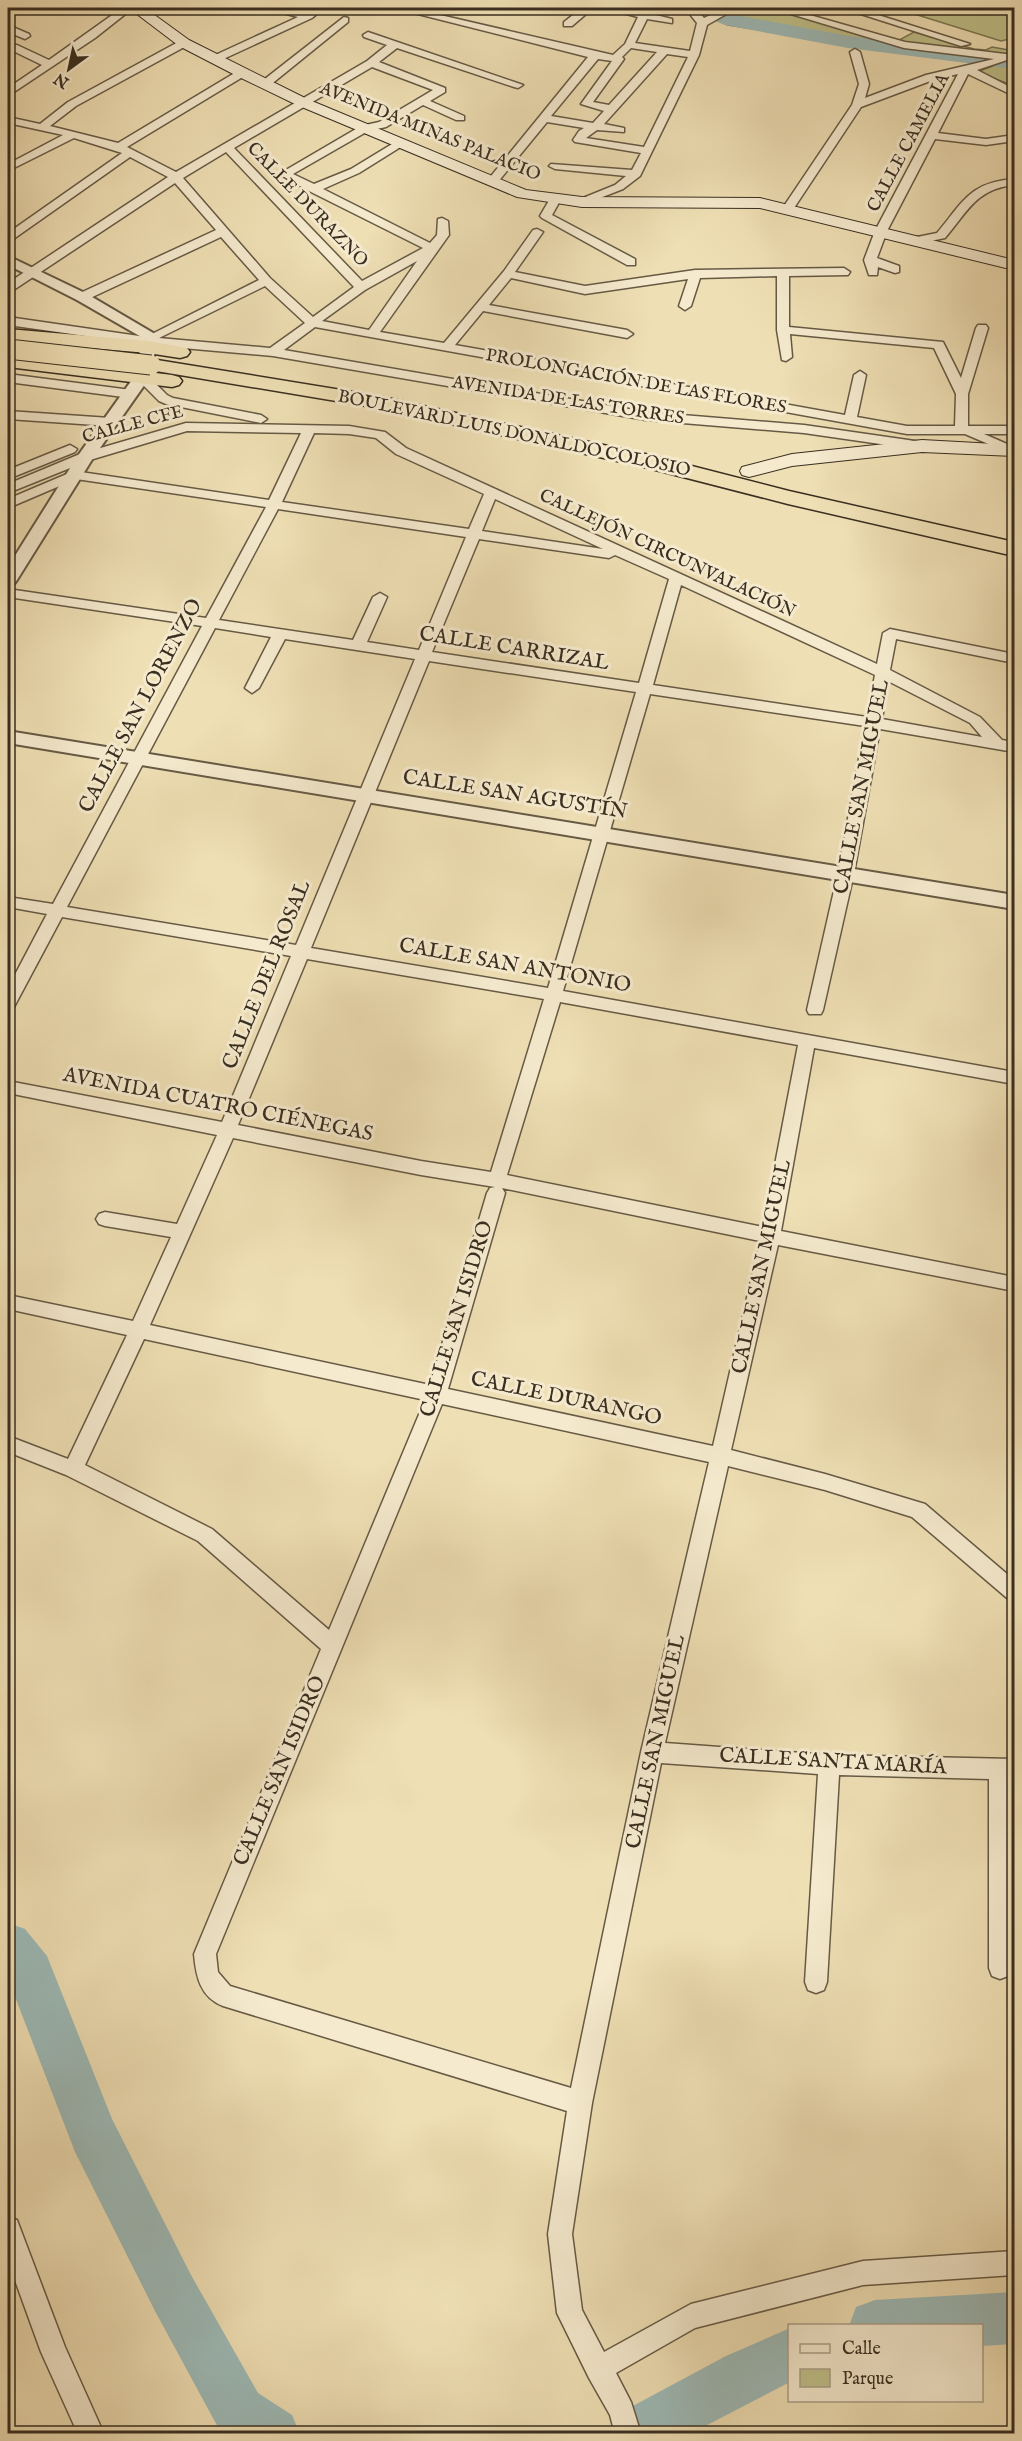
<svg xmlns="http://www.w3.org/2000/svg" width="1022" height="2441" font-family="'IM FELL English',serif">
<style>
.green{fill:#bfc089;stroke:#7c7754;stroke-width:1.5}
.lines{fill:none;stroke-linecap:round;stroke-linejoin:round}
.river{fill:#9dbab7;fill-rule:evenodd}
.minor-casing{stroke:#665a45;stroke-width:3}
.tertiary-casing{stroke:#665a45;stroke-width:4}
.secondary-casing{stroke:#392e20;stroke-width:2}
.trunk-casing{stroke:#392e20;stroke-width:3}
.minor{fill:#f5eace;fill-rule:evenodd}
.tertiary{fill:#f5eace;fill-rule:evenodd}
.secondary{fill:#f5eace;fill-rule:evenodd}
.trunk{fill:#efdfb4;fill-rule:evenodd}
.trunk-bridge-casing{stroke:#392e20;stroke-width:21;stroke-linecap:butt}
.trunk-bridge{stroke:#efdfb4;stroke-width:19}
.labels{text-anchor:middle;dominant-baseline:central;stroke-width:6;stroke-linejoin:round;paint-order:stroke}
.far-street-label{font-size:18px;fill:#392e20;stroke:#f5eace}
.street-label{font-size:21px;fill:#392e20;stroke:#f5eace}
</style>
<rect width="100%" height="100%" fill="#efdfb4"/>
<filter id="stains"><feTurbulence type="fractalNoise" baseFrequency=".00333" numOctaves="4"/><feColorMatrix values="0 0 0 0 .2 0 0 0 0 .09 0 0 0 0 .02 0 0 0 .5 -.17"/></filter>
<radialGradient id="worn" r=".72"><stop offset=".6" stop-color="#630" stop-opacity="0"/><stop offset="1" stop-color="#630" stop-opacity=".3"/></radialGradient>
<g class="green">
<path d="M695 8H722L718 11 734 14 741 8H768L894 43 914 32 974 49 986 50 992 47 1014 51V54L1004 56 1014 60V86L977 72 998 64 903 53 728 25 702 14Z"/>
<path d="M895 8H1014V38L1001 41Z"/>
</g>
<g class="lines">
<g class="river">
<path d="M701 8H721L731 14 848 36 1014 56V69L848 48 725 25 704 16Z"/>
<path d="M8 1923 25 1929 47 1956 112 2119 191 2275 258 2393 292 2415 300 2434H224L220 2431 155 2311 75 2152 12 1989 8 1983Z"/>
<path d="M1014 2292V2344L982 2346V2326H849L856 2307 875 2300Z"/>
<path d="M790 2328V2382L690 2434H608L616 2415 726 2356Z"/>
</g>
<defs>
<g id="minor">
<path d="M122 8H133L95 38 8 96V88L42 65 9 49V45H17L49 60Z"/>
<path d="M264 8H281L306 13 313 8H324L312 18 219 61H211V57L298 17Z"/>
<path d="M394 8H410L613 55 625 44 638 17 611 10 610 8H625L642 12 649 8H660L652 14 672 19V23L647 19 635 43 690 51 697 23 685 8H695L704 18 725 8H737L707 25 699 55 640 176 623 189 582 205 578 204V200L615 185 626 176 555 169 549 166 551 164 632 170 641 153 575 142 573 140 579 131 584 128 547 122 497 183H489L487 181 588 57ZM631 48 657 52 609 105 593 102 624 59 622 57ZM667 54 688 57 644 147 586 138 597 130 624 132V128L604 124ZM598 59 612 61 581 104 604 111 593 123 551 116Z"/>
<path d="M582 8H593L572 26H564V22Z"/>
<path d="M771 8H785L905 42 1014 55V61L1007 60 977 70 1014 89V96L968 74 938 133 986 139 1014 135V141L986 145 935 139 887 231 877 258 899 266V272L895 273 878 267 877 275H869L864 260 875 231 958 74 933 80 861 107 792 211H784L782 209 852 105 859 84 850 52 855 49 860 52 869 84 865 98 926 75 994 59 904 48Z"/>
<path d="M842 8H856L970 44 961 46Z"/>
<path d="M344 17 348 18V22L269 86H261V82Z"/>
<path d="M8 25 29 34 30 36 25 39 8 32Z"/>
<path d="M368 32 523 85 518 88 514 87 397 48 379 62 445 88V92L430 101 464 116V120H456L423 105 386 127 368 131 293 174 314 184 351 169 397 141 401 140 407 143 359 173 323 189 430 243 437 235 438 219 442 218 448 221 449 235 380 332 444 343 504 271 533 230 537 229 543 232 515 272 585 286 695 270 844 268 850 272 848 275 789 276V327L943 342 961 378 976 328 978 325H986L988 328 968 394V426H1014V434H984L1014 447V455L965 434H907L315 327 284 350 646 412 804 425 922 442 929 446 922 450 804 433 646 420 273 356 149 345 8 325V317L146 337 259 280 221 237 86 300H78V294L216 230 175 183 12 291H8V283L168 177 130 157 12 240 8 241V233L122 153 74 138 8 171V164L63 135 8 123V117L40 124 68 102 180 41H188V45L76 106 50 126 118 143 238 71H246V75L127 147 176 172 367 61 387 45 364 37 363 35ZM372 67 433 90 379 122 361 126 279 174 309 191 423 248 362 281 234 148ZM226 152 354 287 313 317 270 278 183 178ZM417 261 369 330 322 321 365 290ZM777 276V330L782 360 786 361 792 357 790 334 934 348 956 394 955 426H907L857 417 866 375 860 371 854 375 845 415 455 345 483 311 627 338 633 334 627 330 489 305 511 278 585 294 688 279 679 306 685 310 691 306 700 278ZM265 286 305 323 270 348 159 338Z"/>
<path d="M1014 179V185C976 189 968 211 945 238L916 244 910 240 912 238 937 233C963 202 970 182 1014 179Z"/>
<path d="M555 196 561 199 552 215 635 259V265H627L542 218 540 216 551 197Z"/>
<path d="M142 373 146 374 167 395 173 398 261 415 267 419 261 423 166 404 159 401 138 380 136 377 138 374Z"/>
<path d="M8 374 131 390 137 394 131 398 8 382Z"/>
<path d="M8 411 110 418 116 422 110 426 8 419Z"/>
<path d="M186 423 349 426 385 432 406 448 877 664 883 633 890 629 1014 654V663L896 639 890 670 980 717 1002 740 1014 742V752L880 729 854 873 823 1010 821 1014H809L807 1010 838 873 865 726 650 694 563 991 1014 1072V1084L814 1048 781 1231 1014 1277V1291L778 1245 731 1450 825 1474 925 1504 1014 1580V1601L1007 1598 912 1517 825 1490 728 1466 665 1743 829 1755 1014 1759V1779H1011V1968L1008 1976 1000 1979 992 1976 989 1968V1779L839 1775 827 1982 824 1990 816 1993 808 1990 805 1982 818 1774 661 1763 592 2103 572 2234 582 2310 604 2352 691 2304 863 2261 1014 2251V2275L863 2285 695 2328 616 2373 631 2402 641 2434H615L610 2415 589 2378 557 2313 548 2234 567 2111 223 2006C200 1997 196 1976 194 1954L321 1649 198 1541 66 1475 8 1452V1436L68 1459 127 1335 8 1309V1295L133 1321 171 1237 105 1226 99 1224 96 1219 99 1214 105 1212 177 1224 217 1135 8 1093V1081L222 1122 291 956 62 917 14 1007 8 1009V988L47 914 8 907V897L53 904 202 626 8 597V589L206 618 266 507 76 479 8 508V499L74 471 269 500 301 433 187 431 90 460 8 493V484L80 454ZM314 433 349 434 376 438 396 454 484 494 469 529 282 502ZM495 499 603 549 482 531ZM278 509 466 537 419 650 367 642 387 597 380 593 373 597 353 640 219 620ZM479 539 609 558 615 555 669 579 639 683 432 652ZM681 585 875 675 867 717 653 685ZM215 628 271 637 245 688 252 693 259 688 285 639 415 659 296 945 67 907ZM429 661 636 692 548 988 311 948ZM888 681 970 723 982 737 882 719ZM307 959 544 999 491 1172 421 1161 238 1125ZM560 1002 798 1045 763 1227 507 1175ZM233 1138 421 1175 495 1187 490 1188 487 1193 430 1385 150 1325ZM502 1188 760 1241 713 1446 448 1389 505 1193ZM144 1339 425 1400 329 1630 212 1529 85 1465ZM442 1404 709 1462 641 1752 571 2088 230 1986 218 1972 216 1954Z"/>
<path d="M70 445 77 449 75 452 8 479V470Z"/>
<path d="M8 2217 17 2220 65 2347 104 2434H78L41 2352 8 2261Z"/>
</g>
<g id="tertiary">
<path d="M8 256 87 294 160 337 157 341 150 377 93 458 17 580 14 584 8 585V567L77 457 134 377 143 338 77 300 8 265Z"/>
<path d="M8 731 1014 895V909L8 743Z"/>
</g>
<g id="secondary">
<path d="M129 8H145L189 40 307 99 526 190 582 197 760 198 1014 260V270L760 208 582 207 517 197 297 105 237 76 179 46Z"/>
<path d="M922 440 1014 445V456L922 452 792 466 749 477 742 475 740 471 742 467 792 454Z"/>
</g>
<g id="trunk">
<path d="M8 329 148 341 187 348 190 352 187 356 180 358 148 353 8 341Z"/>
<path d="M8 355 172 375 179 377 182 381 179 385 172 387 8 367Z"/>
<path d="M151 359 378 396 645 454 789 491 1014 542V556L788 504 644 467 378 408 144 369 141 365 144 361Z"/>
</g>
</defs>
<use href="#minor" class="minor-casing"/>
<use href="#tertiary" class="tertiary-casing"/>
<use href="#secondary" class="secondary-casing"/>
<use href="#trunk" class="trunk-casing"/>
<use href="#minor" class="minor"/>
<use href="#tertiary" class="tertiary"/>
<use href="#secondary" class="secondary"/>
<use href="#trunk" class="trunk"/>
<defs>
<path id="trunk-bridge" d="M8 349 151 365"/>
</defs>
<use href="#trunk-bridge" class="trunk-bridge-casing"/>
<use href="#trunk-bridge" class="trunk-bridge"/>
</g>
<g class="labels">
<g class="far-street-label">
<text transform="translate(430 132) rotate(22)">AVENIDA MINAS PALACIO</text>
<text transform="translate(909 143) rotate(-62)">CALLE CAMELIA</text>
<text transform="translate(307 205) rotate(46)">CALLE DURAZNO</text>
<text transform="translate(636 382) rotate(10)">PROLONGACIÓN DE LAS FLORES</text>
<text transform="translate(568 401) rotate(9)">AVENIDA DE LAS TORRES</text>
<text transform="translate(133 425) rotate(-15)">CALLE CFE</text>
<text transform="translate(514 434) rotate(12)">BOULEVARD LUIS DONALDO COLOSIO</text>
<text transform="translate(667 554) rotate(25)">CALLEJÓN CIRCUNVALACIÓN</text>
</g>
<g class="street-label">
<text transform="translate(514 649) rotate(9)">CALLE CARRIZAL</text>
<text transform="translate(141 706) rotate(-62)">CALLE SAN LORENZO</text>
<text transform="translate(862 787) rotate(-79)">CALLE SAN MIGUEL</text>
<text transform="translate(515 795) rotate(9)">CALLE SAN AGUSTÍN</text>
<text transform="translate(515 966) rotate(10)">CALLE SAN ANTONIO</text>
<text transform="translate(267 975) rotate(-68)">CALLE DEL ROSAL</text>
<text transform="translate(218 1105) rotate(11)">AVENIDA CUATRO CIÉNEGAS</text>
<text transform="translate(762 1267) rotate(-78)">CALLE SAN MIGUEL</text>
<text transform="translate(457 1319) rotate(-73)">CALLE SAN ISIDRO</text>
<text transform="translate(566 1399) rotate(12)">CALLE DURANGO</text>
<text transform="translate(656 1742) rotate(-78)">CALLE SAN MIGUEL</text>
<text transform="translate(833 1762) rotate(3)">CALLE SANTA MARÍA</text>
<text transform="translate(280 1771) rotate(-67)">CALLE SAN ISIDRO</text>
</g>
</g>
<rect width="1022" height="2441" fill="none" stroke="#efdfb4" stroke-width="30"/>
<rect x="9" y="9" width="1004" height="2423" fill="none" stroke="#392e20" stroke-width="3"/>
<rect x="15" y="15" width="992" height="2411" fill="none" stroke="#392e20" stroke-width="1.5"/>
<rect x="788" y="2324" width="195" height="78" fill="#f5eace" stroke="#aa9f88" stroke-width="1.5"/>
<rect x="800" y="2344" width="30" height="9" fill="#f5eace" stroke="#aa9f88" stroke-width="1.5"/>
<text x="842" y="2354" font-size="18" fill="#392e20">Calle</text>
<rect x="800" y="2369" width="30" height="18" fill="#bfc089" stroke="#aa9f88" stroke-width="1.5"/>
<text x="842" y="2384" font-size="18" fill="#392e20">Parque</text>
<g transform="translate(69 69) rotate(213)" stroke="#f5eace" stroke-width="4.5" paint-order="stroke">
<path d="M0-4.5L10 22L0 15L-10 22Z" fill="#392e20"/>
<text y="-9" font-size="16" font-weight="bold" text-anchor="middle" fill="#392e20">N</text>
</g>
<rect width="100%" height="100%" filter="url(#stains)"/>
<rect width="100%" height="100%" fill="url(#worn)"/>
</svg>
